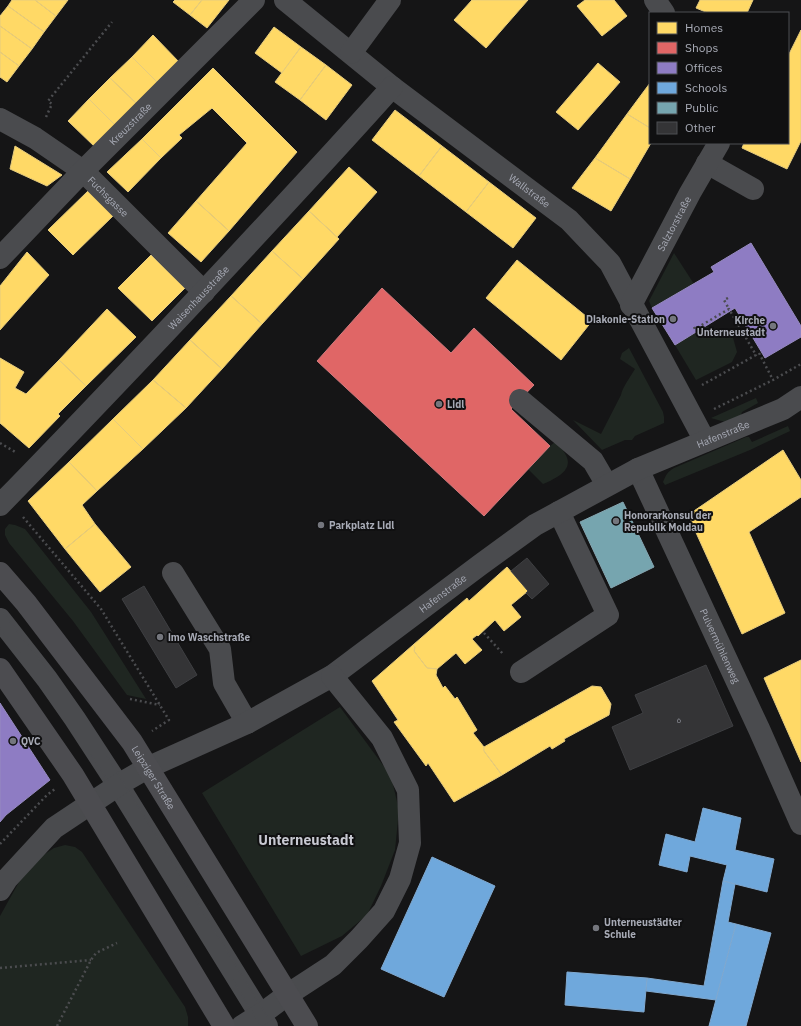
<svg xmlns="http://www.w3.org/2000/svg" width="801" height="1026" font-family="'IBM Plex Sans',sans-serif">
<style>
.green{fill:#1f2621}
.homes{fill:#ffd966;stroke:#e5cb7e}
.shops{fill:#e06666;stroke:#cf7a7e}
.offices{fill:#8e7cc3;stroke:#968abf}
.schools{fill:#6fa8dc;stroke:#80a9d0}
.public{fill:#76a5af;stroke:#85a6b1}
.building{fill:#343436;stroke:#3e3f42}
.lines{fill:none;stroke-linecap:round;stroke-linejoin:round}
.path{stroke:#4b4c4f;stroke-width:2.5;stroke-dasharray:2 3;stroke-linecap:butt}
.minor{stroke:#4a4b4e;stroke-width:22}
.major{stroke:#4c4c50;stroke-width:22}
.tram{stroke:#4b4c4f;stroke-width:1}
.poi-dot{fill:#74767d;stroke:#101011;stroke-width:1.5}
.labels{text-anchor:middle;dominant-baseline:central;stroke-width:4;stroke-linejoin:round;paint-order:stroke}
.number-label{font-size:8px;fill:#8a8c95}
.street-label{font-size:10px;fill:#a7aab5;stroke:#101011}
.poi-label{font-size:10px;font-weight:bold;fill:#a7aab5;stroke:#101011;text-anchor:start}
.district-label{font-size:14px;font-weight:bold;fill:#c8c9d2;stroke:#101011}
</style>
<rect width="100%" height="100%" fill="#151516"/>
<g class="green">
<path d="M674 253 694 284 652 308 649 301Z"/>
<path d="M704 327 724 329 732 334 737 352 732 362 696 380 675 345Z"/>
<path d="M629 348 663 412 664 417V423L635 436 632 440H625L602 450 573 420 601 434 621 395C622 388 631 376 635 369L620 359 622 353Z"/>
<path d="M756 398 758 403 742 412 739 422H725L711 418Z"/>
<path d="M788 426 790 431 750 450 665 485 663 482C666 475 667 472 674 468L746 437H749L752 442Z"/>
<path d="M555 442C568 454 575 466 557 477 552 480 548 482 543 484L528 469 550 446Z"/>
<path d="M9 524 15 525 25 529 91 612 146 699 127 695 73 621 9 543 5 535V529Z"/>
<path d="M340 707 391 776 399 810 395 850 381 886 367 915 342 936 301 956 202 793Z"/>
<path d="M65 845 75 847 82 852 185 1007 188 1017V1026H0V916L19 882 42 856 54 848Z"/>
</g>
<g class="homes">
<path d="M12 0H35L56 16 44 32 8 6Z"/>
<path d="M35 0H68L56 16Z"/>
<path d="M175 0H202L190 15 173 2Z"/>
<path d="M202 0H229L207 28 190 15Z"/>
<path d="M472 0H528L486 48 454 20Z"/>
<path d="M585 0H614L627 16 602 36 577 6Z"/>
<path d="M700 0H753L747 13H708L696 8Z"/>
<path d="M8 6 44 32 32 49 0 26V16Z"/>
<path d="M0 26 32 49 19 66 0 52Z"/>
<path d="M274 27 301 47 282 73 255 53Z"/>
<path d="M801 30V141L787 169 742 148 744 143H788V56Z"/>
<path d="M153 35 180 63 159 84 132 57Z"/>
<path d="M301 47 326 65 300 100 275 82Z"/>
<path d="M0 52 19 66 7 82 0 77Z"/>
<path d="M132 57 159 84 138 105 110 78Z"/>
<path d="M598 63 620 82 578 130 556 112Z"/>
<path d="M326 65 352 85 326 120 300 100Z"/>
<path d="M213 68 297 152 229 231 196 201 247 143 212 108 179 135 182 138 161 158 142 139Z"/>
<path d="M110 78 138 105 117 127 89 99Z"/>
<path d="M650 83V128L627 114Z"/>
<path d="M89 99 117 127 96 148 68 121Z"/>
<path d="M395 110 442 146 419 176 372 140Z"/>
<path d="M627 114 650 128V143H651L630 179 595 158Z"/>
<path d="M142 139 161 158 128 192 107 172Z"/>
<path d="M15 146 62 175 47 186 10 169Z"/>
<path d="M442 146 489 182 466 212 419 176Z"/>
<path d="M595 158 630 179 611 211 572 188Z"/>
<path d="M349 167 377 192 337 237 309 211Z"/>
<path d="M489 182 536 218 513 248 466 212Z"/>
<path d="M89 190 114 215 73 255 48 230Z"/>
<path d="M196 201 229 231 201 262 168 233Z"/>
<path d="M309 211 339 239 303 279 272 251Z"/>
<path d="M272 251 303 279 262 324 231 296Z"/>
<path d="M27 252 49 275 0 330V286Z"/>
<path d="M151 255 185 288 152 321 118 288Z"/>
<path d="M517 260 592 321 561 360 486 298Z"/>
<path d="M231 296 262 324 222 369 190 340Z"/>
<path d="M107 309 136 337 86 386 59 360Z"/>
<path d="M190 340 222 369 186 408 153 380Z"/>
<path d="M0 358 24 372 15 388 26 394 59 360 86 386 58 414 60 416 29 448 0 423Z"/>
<path d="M153 380 186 408 143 449 113 419Z"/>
<path d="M113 419 143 449 97 491 69 462Z"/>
<path d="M783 450 801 480V497L749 532 785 613 742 634 688 515Z"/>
<path d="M69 462 97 491 82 505 95 524 65 549 28 501Z"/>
<path d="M95 524 131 567 100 592 65 549Z"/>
<path d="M507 567 528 591 511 605 521 617 504 631 495 620 478 636 477 635 472 639 482 650 465 664 456 653 437 669 427 668 414 651 415 647 413 645 467 598 469 601Z"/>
<path d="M413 645 415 647 414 651 427 668 437 669 436 675 443 688 445 686 455 699 457 697 477 730 473 733 484 747V751L502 775 454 802 428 763 426 766 394 722 398 720 372 681Z"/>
<path d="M801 660V762L764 678Z"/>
<path d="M592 686 601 687 611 704 609 715 564 739 565 741 552 749 550 746 502 775 484 751V747Z"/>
</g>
<path class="shops" d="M382 288 451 353 474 328 534 385 511 409 550 446 484 516 317 361Z"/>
<g class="offices">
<path d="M751 243 801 326V337L765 358 735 308 675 345 652 308 714 272 711 267Z"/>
<path d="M0 703 50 780 6 815 0 822Z"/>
</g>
<g class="schools">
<path d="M703 808 741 818 735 850 774 859 767 892 723 881 727 865 690 856 687 872 659 865 666 834 695 842Z"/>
<path d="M432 857 495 886 444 997 381 969Z"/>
<path d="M723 881 735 884 728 922 736 924 716 1000 646 991 647 978 704 986Z"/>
<path d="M736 924 771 933 746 1026H709Z"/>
<path d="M567 972 647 978 644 1012 565 1005Z"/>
</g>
<path class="public" d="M623 502 654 567 611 588 580 522Z"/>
<g class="building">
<path d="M527 558 549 584 532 599 526 593 528 591 511 571Z"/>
<path d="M144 586 197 675 176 688 122 599Z"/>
<path d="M706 665 733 726 630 770 612 727 643 713 635 695Z"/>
</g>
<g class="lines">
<g class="path">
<path d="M46 117 52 104 48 101 112 22"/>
<path d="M728 298 724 300 729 309"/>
<path d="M694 327 695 329 729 309 756 355 702 385"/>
<path d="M759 353 773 380"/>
<path d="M714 409 773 380 801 364"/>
<path d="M0 443 17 453"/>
<path d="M23 517 101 609 169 720 152 731"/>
<path d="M484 633 504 655"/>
<path d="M130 699 160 705"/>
<path d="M0 844 47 795 55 789"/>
<path d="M0 968 91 960"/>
<path d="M57 1026 91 960 96 953 117 943"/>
</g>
<g class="minor">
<path id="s1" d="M285 0 392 87 569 220 610 263 705 441"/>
<path d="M655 0 664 13"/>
<path d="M351 53 390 0"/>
<path id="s2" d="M0 119 35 138 83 171 204 292"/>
<path d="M707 163 753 189"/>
<path id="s3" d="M0 258 83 171 254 0"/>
<path id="s4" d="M631 305 690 193 719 143"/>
<path d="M520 400 593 461 607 485"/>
<path id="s5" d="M638 469 759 729 801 824"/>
<path id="s6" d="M0 505C55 449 109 392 163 335 240 253 317 171 392 87"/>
<path d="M173 573 220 649 224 683 247 723"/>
<path d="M0 619 47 679 75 719 118 785 267 1026"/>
<path d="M521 672 608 615 559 512"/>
<path id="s7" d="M0 890 7 879 54 828 123 782 149 767 247 723 332 676 480 565 535 525 638 469 783 409 801 397"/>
<path d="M242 1026 264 1012 287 995 333 965 359 939 384 911 400 879 410 843 408 790 382 738 332 676"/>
</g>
<g class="major">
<path id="s8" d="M0 573 26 603 132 742 307 1026"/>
<path d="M0 669 73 775 224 1026"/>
</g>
<g class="tram">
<path d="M0 609 52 676 107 756 273 1026"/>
<path d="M0 628C53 692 97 763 141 833 181 897 222 961 261 1026"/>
</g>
</g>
<g class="poi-dot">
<circle cx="673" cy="319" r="4"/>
<circle cx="773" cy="326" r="4"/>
<circle cx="439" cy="404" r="4"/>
<circle cx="616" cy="521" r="4"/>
<circle cx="321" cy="525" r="4"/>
<circle cx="160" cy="637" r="4"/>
<circle cx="13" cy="741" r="4"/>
<circle cx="596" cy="928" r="4"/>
</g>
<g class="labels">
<g class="number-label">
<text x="679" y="720">6</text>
</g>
<g class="street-label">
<text stroke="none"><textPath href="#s3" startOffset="187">Kreuzstraße</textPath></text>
<text stroke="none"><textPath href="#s1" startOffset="310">Wallstraße</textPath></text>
<text stroke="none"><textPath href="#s2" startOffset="134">Fuchsgasse</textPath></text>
<text stroke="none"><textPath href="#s4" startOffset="92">Salztorstraße</textPath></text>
<text stroke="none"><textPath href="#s6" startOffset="287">Waisenhausstraße</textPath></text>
<text stroke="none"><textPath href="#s7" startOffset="862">Hafenstraße</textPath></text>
<text stroke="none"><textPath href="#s7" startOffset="538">Hafenstraße</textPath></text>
<text stroke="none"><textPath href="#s5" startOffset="195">Pulvermühlenweg</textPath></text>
<text stroke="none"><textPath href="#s8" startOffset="256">Leipziger Straße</textPath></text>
</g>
<g class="poi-label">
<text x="665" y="319" text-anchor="end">Diakonie-Station</text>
<text x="765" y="320" text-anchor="end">Kirche<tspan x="765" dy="12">Unterneustadt</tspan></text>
<text x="447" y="404">Lidl</text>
<text x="624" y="515">Honorarkonsul der<tspan x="624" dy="12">Republik Moldau</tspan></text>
<text x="329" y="525">Parkplatz Lidl</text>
<text x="168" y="637">imo Waschstraße</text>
<text x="21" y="741">QVC</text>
<text x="604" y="922">Unterneustädter<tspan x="604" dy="12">Schule</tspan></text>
</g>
<g class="district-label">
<text x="306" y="840">Unterneustadt</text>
</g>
</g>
<rect x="649" y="12" width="140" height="132" fill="#101011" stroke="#4c4e53"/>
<rect x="657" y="22" width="20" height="12" fill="#ffd966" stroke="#4c4e53"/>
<text x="685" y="32" font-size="12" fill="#a7aab5">Homes</text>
<rect x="657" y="42" width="20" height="12" fill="#e06666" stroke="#4c4e53"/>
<text x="685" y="52" font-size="12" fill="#a7aab5">Shops</text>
<rect x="657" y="62" width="20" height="12" fill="#8e7cc3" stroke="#4c4e53"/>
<text x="685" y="72" font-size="12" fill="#a7aab5">Offices</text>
<rect x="657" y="82" width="20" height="12" fill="#6fa8dc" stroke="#4c4e53"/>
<text x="685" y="92" font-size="12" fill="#a7aab5">Schools</text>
<rect x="657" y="102" width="20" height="12" fill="#76a5af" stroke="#4c4e53"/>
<text x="685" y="112" font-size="12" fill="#a7aab5">Public</text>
<rect x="657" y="122" width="20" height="12" fill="#343436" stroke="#4c4e53"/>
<text x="685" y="132" font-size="12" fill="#a7aab5">Other</text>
</svg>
